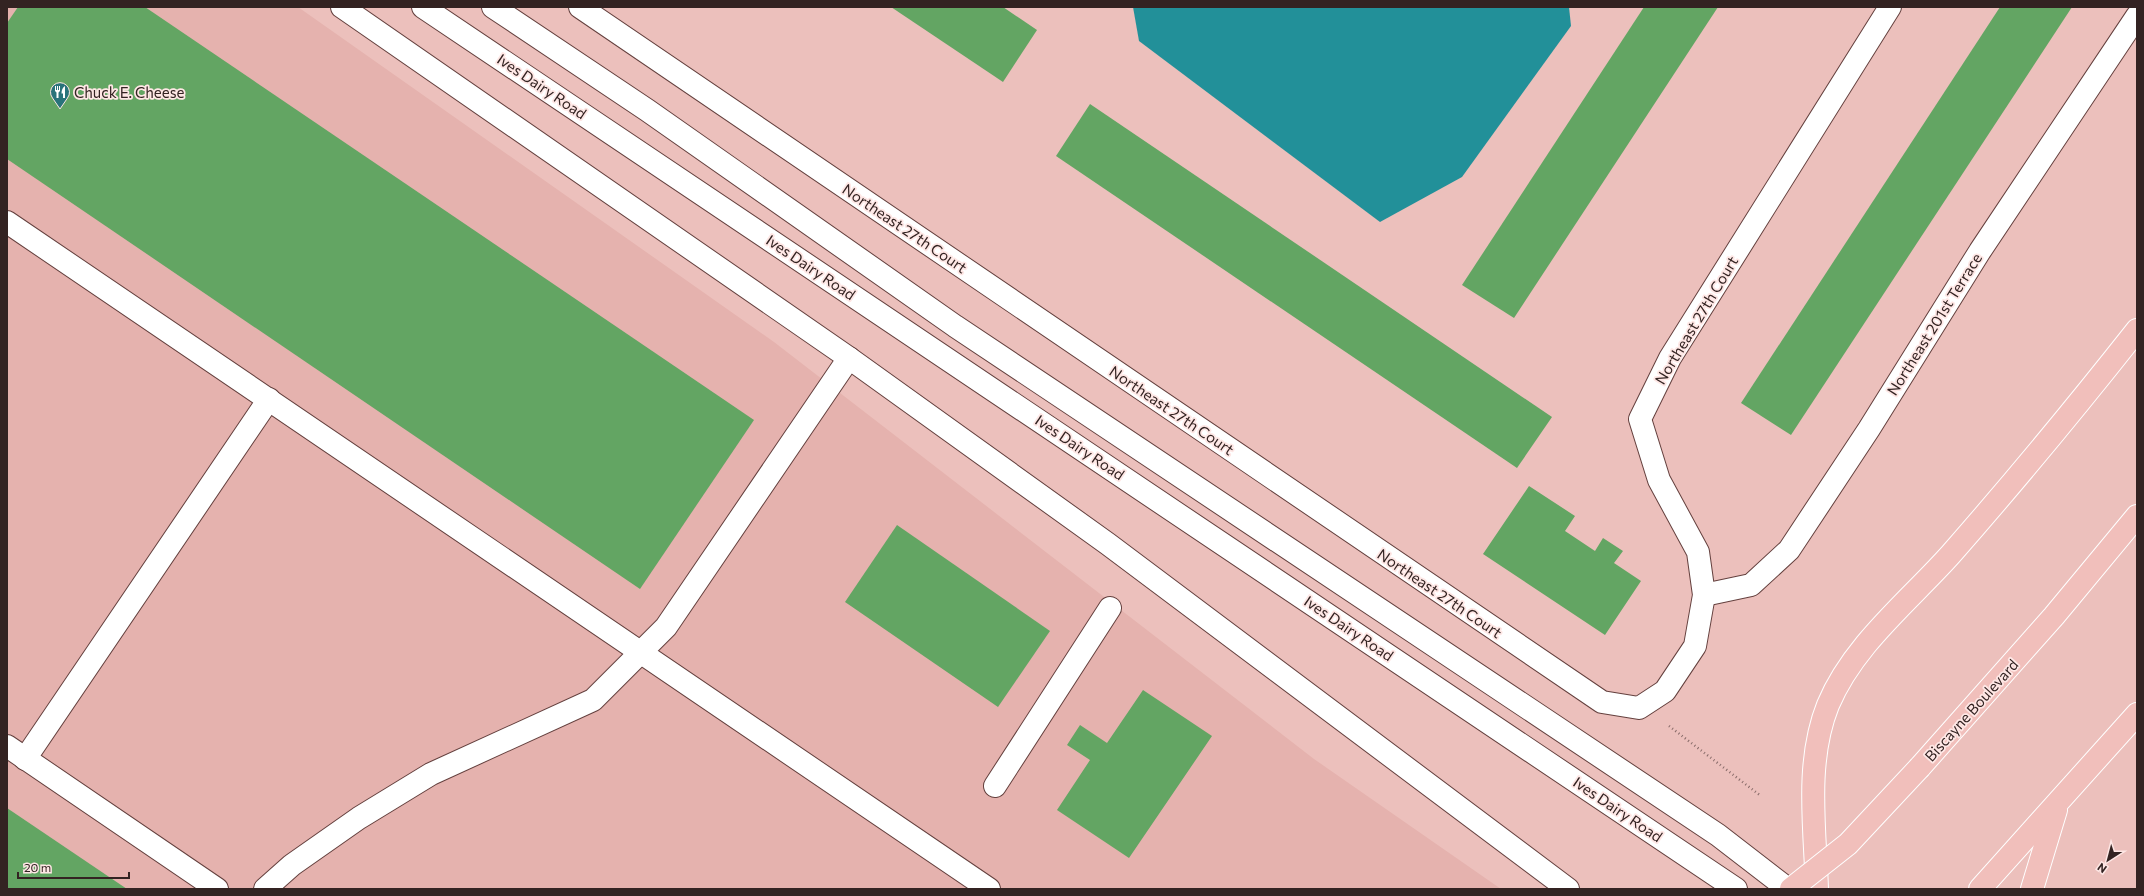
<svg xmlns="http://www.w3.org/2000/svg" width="2144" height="896" font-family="Commissioner,sans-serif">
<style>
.built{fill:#e5b2ae}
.water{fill:#229099}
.building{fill:#63a563}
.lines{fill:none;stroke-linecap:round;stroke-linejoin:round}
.minor-casing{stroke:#64403e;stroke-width:24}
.major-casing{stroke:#fff;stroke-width:24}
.path{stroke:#886b69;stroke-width:2.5;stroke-dasharray:1 3;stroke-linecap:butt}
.minor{stroke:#fff;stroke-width:22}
.major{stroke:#f1bfbb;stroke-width:22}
.major-bridge-casing{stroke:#fff;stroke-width:24;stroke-linecap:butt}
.major-bridge{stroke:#f1bfbb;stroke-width:22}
.labels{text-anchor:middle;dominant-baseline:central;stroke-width:3.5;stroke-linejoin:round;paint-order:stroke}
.street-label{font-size:15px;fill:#332322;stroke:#fee7e5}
.poi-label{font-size:15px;fill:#332322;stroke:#fee7e5;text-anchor:start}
</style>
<rect width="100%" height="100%" fill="#ecc0bc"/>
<path class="built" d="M7 7H298L774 342 1314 759 1501 889H7Z"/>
<path class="water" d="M1133 7H1569L1571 26 1462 177 1380 222 1139 41Z"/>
<g class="building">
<path d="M18 7H145L754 420 640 589 7 159V23Z"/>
<path d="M891 7H1003L1037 30 1003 82Z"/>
<path d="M1644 7H1718L1514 318 1462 285Z"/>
<path d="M2000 7H2072L1791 435 1741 403Z"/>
<path d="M1090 104 1552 417 1517 468 1056 156Z"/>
<path d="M1529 486 1575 516 1565 531 1595 551 1603 538 1623 551 1614 563 1641 581 1605 635 1483 554Z"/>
<path d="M897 525 1050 631 998 707 845 602Z"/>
<path d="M1143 690 1212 736 1129 858 1057 810 1090 760 1067 745 1080 725 1107 743Z"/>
<path d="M7 808 127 889H7Z"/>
</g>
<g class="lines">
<defs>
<g id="minor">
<path d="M342 7 849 358 1108 544 1568 889"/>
<path d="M423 7 1736 889"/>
<path d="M493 7 647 110 955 326 1718 835 1788 889"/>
<path d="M580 7 1602 702 1639 708 1665 691 1695 646 1704 595 1698 552 1659 480 1640 419 1670 358 1890 7"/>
<path d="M7 222 989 889"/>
<path d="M1704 595 1751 585 1789 550 1869 429 1980 251 2137 16"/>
<path d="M7 746 217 889"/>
<path d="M25 759 269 399"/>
<path d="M995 786 1110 608"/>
<path d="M265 889 292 865 359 818 431 774 593 700 666 627 849 358"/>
</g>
<g id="major">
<path d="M1920 767 2054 616 2137 516"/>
<path d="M1817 889C1815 829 1805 762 1828 705 1853 645 1909 601 1951 554 2015 481 2077 406 2137 330"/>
<path d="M1980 889 2137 714"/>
<path d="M2032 889 2056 810"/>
</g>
</defs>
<use href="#minor" class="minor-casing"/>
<use href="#major" class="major-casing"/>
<path class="path" d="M1669 726 1761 796"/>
<use href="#minor" class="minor"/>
<use href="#major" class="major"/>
<defs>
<path id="major-bridge" d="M1791 889 1848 844 1920 767"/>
</defs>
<use href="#major-bridge" class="major-bridge-casing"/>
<use href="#major-bridge" class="major-bridge"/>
</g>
<defs>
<symbol id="restaurant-pin" viewBox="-11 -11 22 30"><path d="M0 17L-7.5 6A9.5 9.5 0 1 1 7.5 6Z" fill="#29737a" stroke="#fee7e5"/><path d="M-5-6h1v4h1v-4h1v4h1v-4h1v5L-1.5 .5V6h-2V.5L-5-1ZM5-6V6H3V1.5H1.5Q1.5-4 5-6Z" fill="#fff"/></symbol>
</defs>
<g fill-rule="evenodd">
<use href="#restaurant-pin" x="49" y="81" width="22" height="30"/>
</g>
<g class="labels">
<g class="street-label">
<text transform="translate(542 86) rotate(34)">Ives Dairy Road</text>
<text transform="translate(905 228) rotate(34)">Northeast 27th Court</text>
<text transform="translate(811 267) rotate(34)">Ives Dairy Road</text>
<text transform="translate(1696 320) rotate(-59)">Northeast 27th Court</text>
<text transform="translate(1934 324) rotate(-58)">Northeast 201st Terrace</text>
<text transform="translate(1172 410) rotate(34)">Northeast 27th Court</text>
<text transform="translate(1080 447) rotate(34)">Ives Dairy Road</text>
<text transform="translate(1440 593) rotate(34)">Northeast 27th Court</text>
<text transform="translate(1349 628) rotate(34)">Ives Dairy Road</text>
<text transform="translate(1971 710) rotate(-48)">Biscayne Boulevard</text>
<text transform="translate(1618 809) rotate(34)">Ives Dairy Road</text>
</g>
<g class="poi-label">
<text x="74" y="92">Chuck E. Cheese</text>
</g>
</g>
<rect width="2144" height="896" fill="none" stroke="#332322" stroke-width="16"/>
<g transform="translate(2108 860) rotate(216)" stroke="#fee7e5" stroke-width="3" paint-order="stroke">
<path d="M0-3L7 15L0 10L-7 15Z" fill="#332322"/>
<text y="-6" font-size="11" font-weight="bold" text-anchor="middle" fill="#332322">N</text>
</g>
<path d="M18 872v6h111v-6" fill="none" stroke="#332322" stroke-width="2"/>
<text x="24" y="872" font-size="12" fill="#332322" stroke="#fee7e5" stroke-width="3" paint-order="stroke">20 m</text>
</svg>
